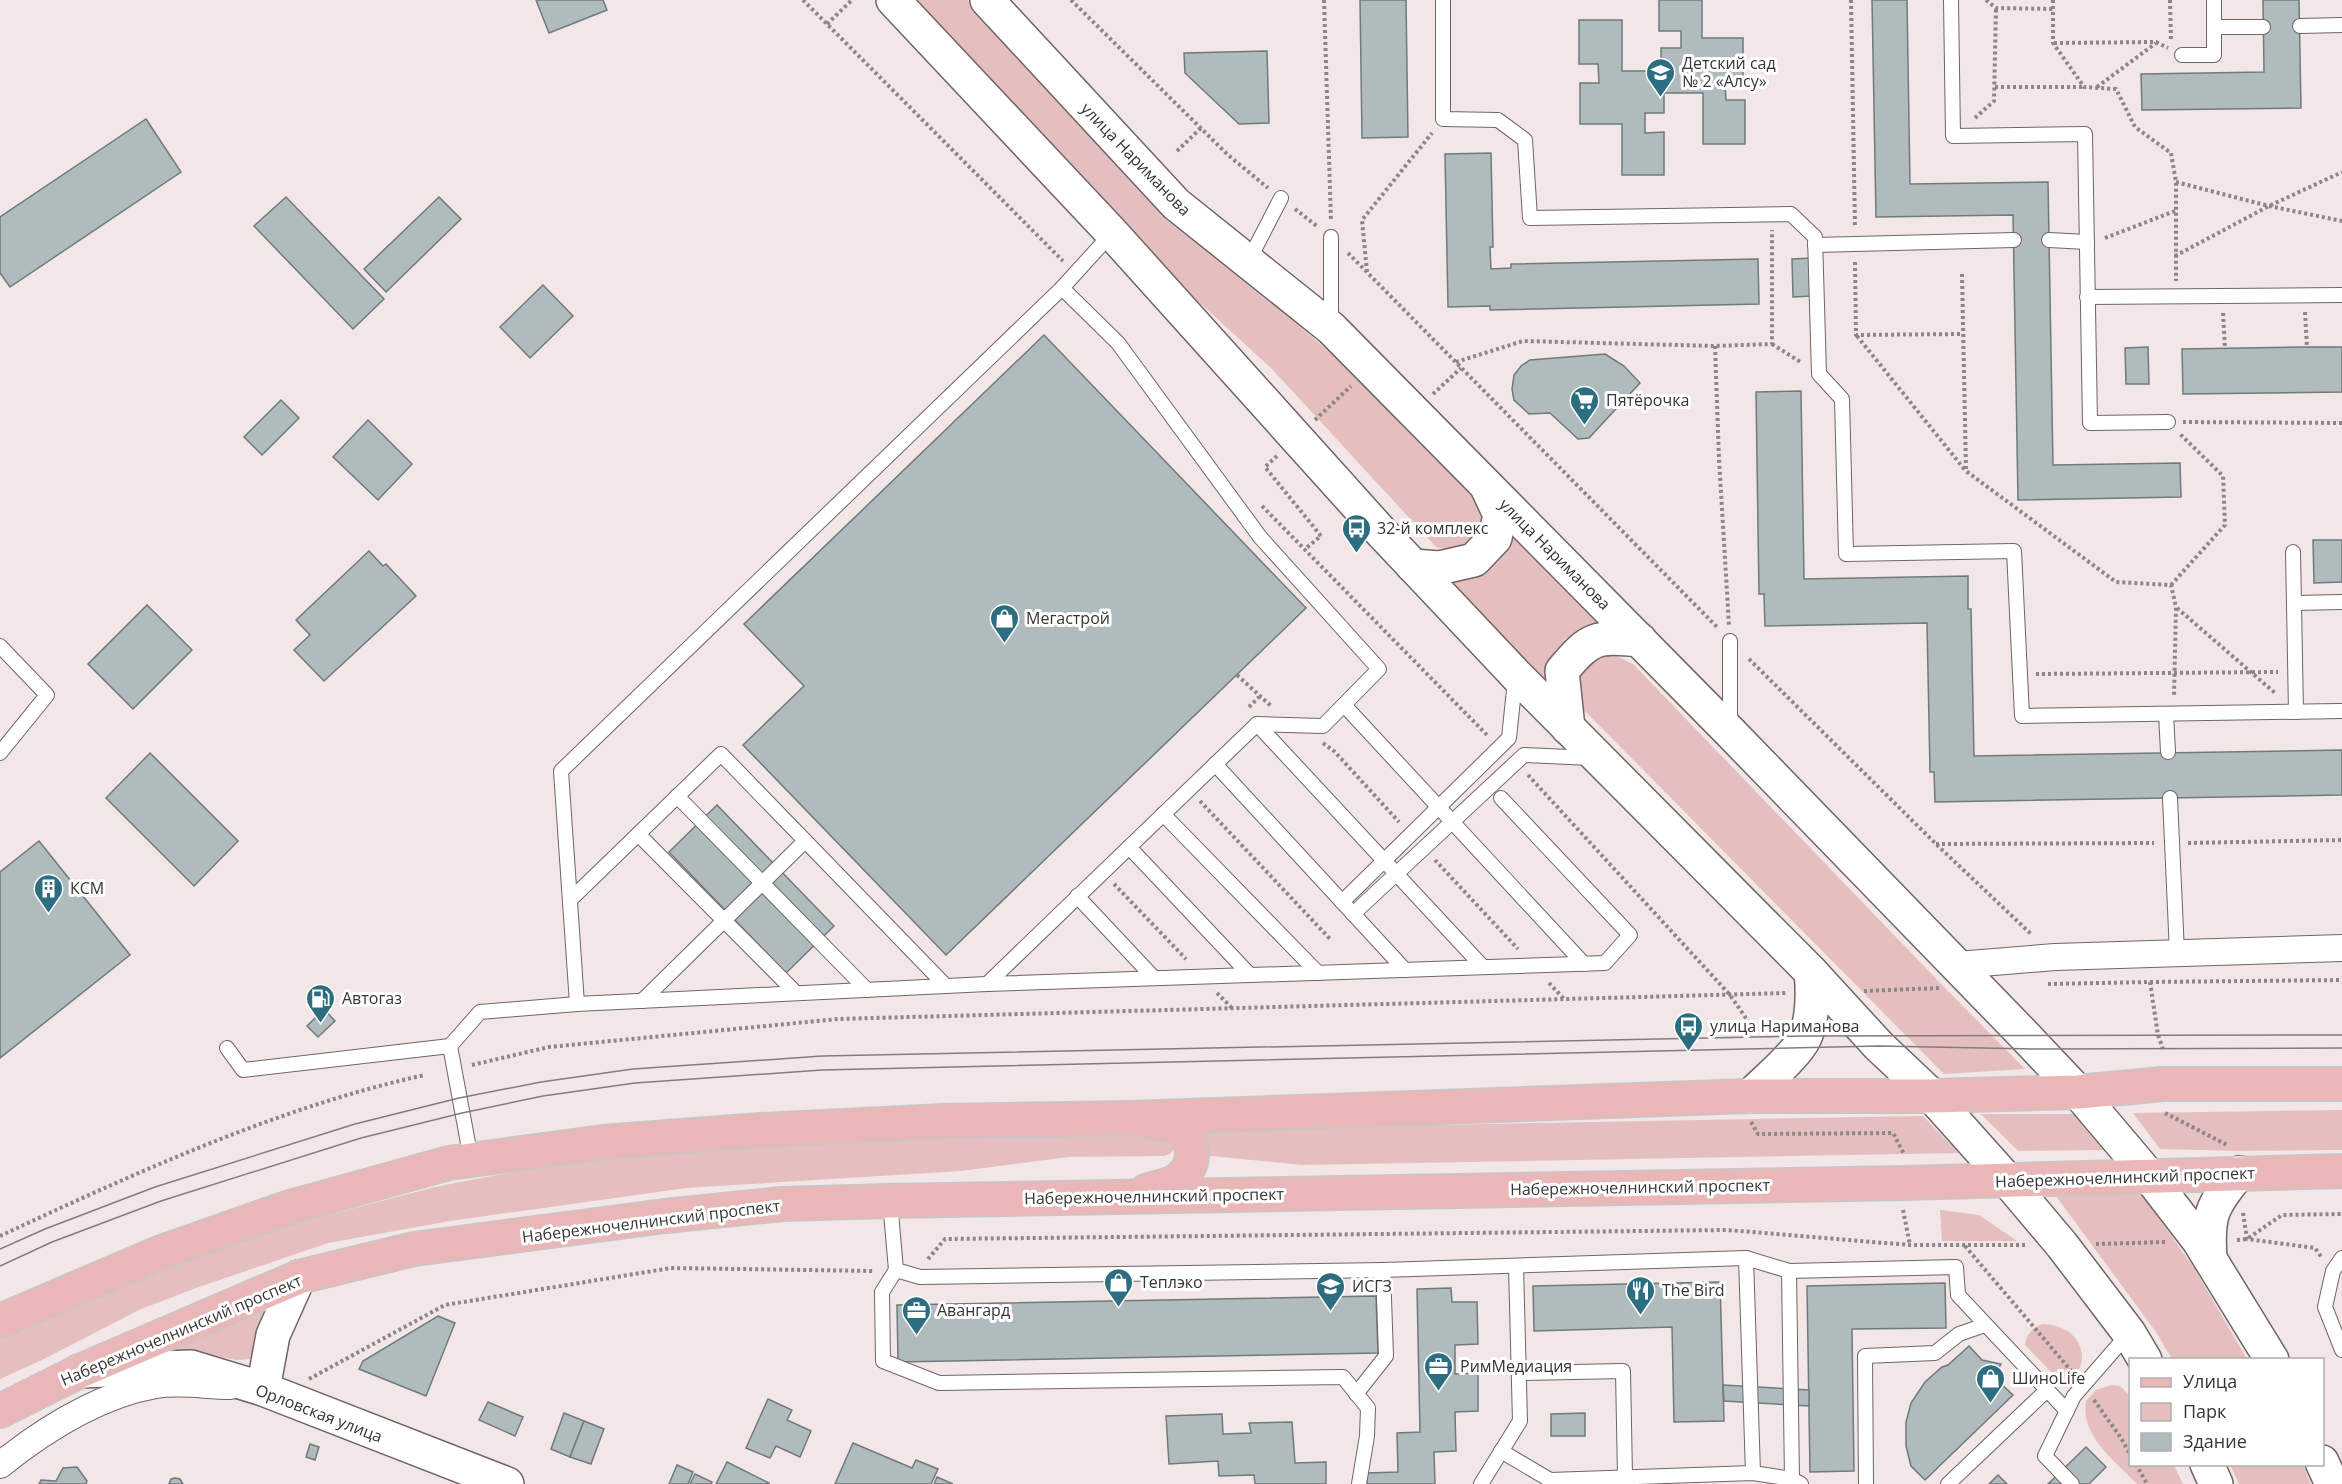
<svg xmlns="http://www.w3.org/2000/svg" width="2342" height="1484" font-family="'Open Sans',sans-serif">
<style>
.green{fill:#e5bfbf}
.building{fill:#b0bbbe;stroke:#707a7d;stroke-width:1.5}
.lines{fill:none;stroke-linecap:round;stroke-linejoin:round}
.lane-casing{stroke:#6f6565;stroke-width:16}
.street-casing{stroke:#6f6565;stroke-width:28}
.secondary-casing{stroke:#6f6565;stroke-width:36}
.primary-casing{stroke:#c7c6c6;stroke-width:36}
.path{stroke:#8d8686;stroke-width:4;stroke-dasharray:3 3;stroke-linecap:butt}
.lane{stroke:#fff;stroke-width:14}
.street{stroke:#fff;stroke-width:26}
.secondary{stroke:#fff;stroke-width:33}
.primary{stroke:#e9b7b8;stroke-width:33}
.tram{stroke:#837c7c;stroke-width:1.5}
.labels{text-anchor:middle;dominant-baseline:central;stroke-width:6;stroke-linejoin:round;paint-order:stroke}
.poi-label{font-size:16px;fill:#383434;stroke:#fff;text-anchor:start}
.street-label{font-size:16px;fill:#383434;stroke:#fff}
</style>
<rect width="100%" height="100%" fill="#f2e7e6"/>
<g class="green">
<path d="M913 0H968L1133 179 1335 357 1475 493 1488 523 1468 548 1448 550 1436 547 1272 369 1167 273Z"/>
<path d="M1511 530 1607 621 1566 638 1555 651 1547 666 1551 687 1450 580C1489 581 1497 562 1511 530Z"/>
<path d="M1599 655 1616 656 1633 664 1944 987 2025 1069 1944 1074 1576 702C1577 677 1579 670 1599 655Z"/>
<path d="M2342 1110V1150L2238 1151 2160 1149 2133 1113Z"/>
<path d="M1981 1114H2074L2108 1150 2018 1151Z"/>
<path d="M1923 1116 1959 1153 1303 1165 1201 1155C1207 1145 1206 1140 1200 1129Z"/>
<path d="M1083 1131 1170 1135 1174 1148 1170 1154 1164 1156 1069 1157 961 1171 686 1188 450 1221 328 1243 199 1287 141 1309 44 1359 0 1379V1336L76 1300 255 1234 435 1187 549 1165 668 1149Z"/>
<path d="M2141 1193 2194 1268 2247 1359H2172L2156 1332 2056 1196Z"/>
<path d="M1940 1210 1979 1215 2017 1241H1942Z"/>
<path d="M272 1304 260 1352 250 1359 236 1360 186 1350H154Z"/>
<path d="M2042 1324C2085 1324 2096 1371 2062 1383L2025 1345C2026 1334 2033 1328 2042 1324Z"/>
<path d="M2111 1385 2120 1386 2130 1396V1464L2174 1465 2183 1484H2137C2115 1461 2080 1436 2086 1401L2096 1390Z"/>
<path d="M2230 1465H2303L2311 1484H2239Z"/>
</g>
<g class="building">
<path d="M536 0H603L607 10 549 33Z"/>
<path d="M1360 0H1406L1408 137 1362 138Z"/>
<path d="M1659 0H1702V38H1743V83L1725 84 1726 100H1745V144H1703V93H1664V113H1645V133L1664 132V175H1622V124H1580V83H1599L1598 64H1579V20H1622V71H1661V48H1681V31H1659Z"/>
<path d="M1872 0H1907L1910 184 2048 182 2053 465 2180 463 2181 497 2018 500 2013 215 1876 217Z"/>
<path d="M2263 0H2299L2301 108 2142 110 2141 74 2264 72Z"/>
<path d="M1267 51 1269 123 1239 124 1185 73 1184 53Z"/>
<path d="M146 119 181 172 10 287 0 273V217Z"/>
<path d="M1491 153 1493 247H1490L1491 269 1511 268V264L1758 259 1759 304 1490 310V306L1448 307 1445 154Z"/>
<path d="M286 197 384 299 353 329 254 226Z"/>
<path d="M439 197 461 219 386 292 364 269Z"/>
<path d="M1811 258 1812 296 1793 297 1792 259Z"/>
<path d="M543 285 573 316 530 358 500 327Z"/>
<path d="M1044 335 1306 608 946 955 743 745 804 686 744 624Z"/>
<path d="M2148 347 2149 384H2126L2125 348Z"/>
<path d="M2307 347H2342V392L2183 394 2182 349Z"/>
<path d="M1605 354 1624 366 1640 383 1589 438 1578 439 1550 413 1529 414 1514 400 1512 389 1514 375 1521 366 1530 360Z"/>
<path d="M1801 391 1804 579 1968 576V609H1971L1974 756 2342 750V795L1935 802 1934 772H1930L1927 623 1765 626 1764 594H1759L1756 392Z"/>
<path d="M281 400 299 418 262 455 244 437Z"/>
<path d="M368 420 412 464 378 500 333 457Z"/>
<path d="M2313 540H2342V582L2314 583Z"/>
<path d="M369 551 383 566 386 564 416 596 324 681 294 650 310 635 296 620Z"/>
<path d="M147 605 192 650 133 709 88 664Z"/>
<path d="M150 753 238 841 194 886 106 798Z"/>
<path d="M717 805 834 926 786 973 669 852Z"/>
<path d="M39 841 130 955 0 1058V872Z"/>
<path d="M324 1009 335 1021 318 1037 307 1026Z"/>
<path d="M1720 1282 1724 1421 1674 1422 1672 1327 1534 1331 1533 1286Z"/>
<path d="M1945 1283 1946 1328 1852 1329 1854 1471 1810 1472 1807 1286Z"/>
<path d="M1451 1288 1452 1302H1477L1478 1344 1455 1345V1374L1478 1373V1411L1455 1412 1456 1451 1434 1452 1435 1484H1367L1366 1473 1398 1472 1397 1433 1420 1432 1417 1289Z"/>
<path d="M1376 1296 1378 1353 898 1362 897 1305Z"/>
<path d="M438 1316 455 1323 426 1396 359 1369 363 1361Z"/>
<path d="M1969 1346 1982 1360 2001 1364 1994 1377 2013 1395 1925 1480 1911 1466 1906 1446V1422L1911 1403 1925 1382 1942 1367 1948 1365Z"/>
<path d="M1723 1385 1809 1390V1406L1724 1401Z"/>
<path d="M768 1399 792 1410 787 1420 811 1431 800 1457 776 1446 770 1458 746 1448Z"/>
<path d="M488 1402 523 1417 515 1436 479 1420Z"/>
<path d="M564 1413 584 1421 570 1457 551 1449Z"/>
<path d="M1585 1413V1436H1551V1414Z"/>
<path d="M1222 1414 1223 1434 1251 1433 1249 1423 1292 1422 1295 1463 1326 1462V1484H1255L1254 1475 1219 1476 1218 1461 1169 1464 1166 1416Z"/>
<path d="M584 1421 604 1429 591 1464 570 1457Z"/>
<path d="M853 1443 912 1468 916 1460 938 1469 931 1484H835Z"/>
<path d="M310 1444 319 1447 315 1460 306 1457Z"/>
<path d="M2086 1447 2106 1467 2089 1484H2048Z"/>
<path d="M727 1462 769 1483V1484H716Z"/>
<path d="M677 1465 693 1472 688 1484H669Z"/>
<path d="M77 1467 87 1481 86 1484H39L41 1480 56 1481 63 1468Z"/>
<path d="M695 1474 712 1482 711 1484H690Z"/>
<path d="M1998 1475 2007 1484H1989Z"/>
<path d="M937 1477 953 1484H934Z"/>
<path d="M175 1478 180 1479 183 1484H169L171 1479Z"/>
</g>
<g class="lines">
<defs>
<g id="lane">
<path d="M1443 0V119L1498 120 1525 140 1530 218 1791 214 1815 237 1819 374 1842 399 1846 554 2014 551 2022 716 2342 711"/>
<path d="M1951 0 1953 136 2085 134 2090 423 2168 422"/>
<path d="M2300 26 2342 25"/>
<path d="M2214 27H2263"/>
<path d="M2182 55H2214V0"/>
<path d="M2049 240 2087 242"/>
<path d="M1815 245 2014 240"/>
<path d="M1248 262 1281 198"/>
<path d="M2087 297 2342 295"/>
<path d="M1331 323V237"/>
<path d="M2293 552 2296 712"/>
<path d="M2295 603 2342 602"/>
<path d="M1730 641V727"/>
<path d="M0 646 47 695 0 753"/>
<path d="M1344 705 1584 964"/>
<path d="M2166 714 2168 752"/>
<path d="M1257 724 1483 967"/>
<path d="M1215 764 1405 970"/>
<path d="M677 796 867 990"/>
<path d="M2170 798 2177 953"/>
<path d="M1163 814 1318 973"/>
<path d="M638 834 796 993"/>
<path d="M1129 847 1250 975"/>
<path d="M1077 896 1154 978"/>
<path d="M570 900 721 754 946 986"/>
<path d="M1342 902 1509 738 1515 680"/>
<path d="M1353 914 1524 755 1592 758"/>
<path d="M987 984 1257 724 1323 726 1379 669 1260 537 1118 343 1062 288 1112 233"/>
<path d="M642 1001 805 841"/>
<path d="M577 1004 561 771 1062 288"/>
<path d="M227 1048 243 1070 450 1046"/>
<path d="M471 1159 450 1046 480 1012 577 1004 987 984 1605 963 1630 935 1501 798"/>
<path d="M890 1201 896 1270 920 1277 1383 1270 1746 1258 1789 1271 1956 1267 1958 1295 2067 1411"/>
<path d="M1746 1258 1753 1473"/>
<path d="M2342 1258 2333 1271 2325 1307 2342 1350"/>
<path d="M896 1270 882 1292 883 1361 939 1383 1343 1377 1368 1408 1367 1436 1359 1484"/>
<path d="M1789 1271 1792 1479"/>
<path d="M1519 1373 1623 1371 1625 1477"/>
<path d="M1356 1394 1386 1356 1383 1270"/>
<path d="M1501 1451 1550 1480 1753 1473 1792 1479 1801 1484"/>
<path d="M1481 1484 1520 1421 1516 1266"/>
<path d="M1866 1484 1865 1356 1935 1353 1959 1334 1985 1325"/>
<path d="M1948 1484 2047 1390"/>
<path d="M2072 1484 2045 1456 2074 1396 2129 1333"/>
</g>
<g id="street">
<path d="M1957 965 2055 957 2342 948"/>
<path d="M0 1465C45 1429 98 1395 156 1385 179 1381 207 1386 230 1386"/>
</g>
<g id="secondary">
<path d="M893 0 1112 233 1383 534 1516 675 1811 972 1879 1046 1932 1096 2008 1181 2062 1245 2129 1333 2145 1360"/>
<path d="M987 0 1176 204 1331 328 1730 732 2025 1036 2078 1092 2149 1176 2199 1241 2272 1360"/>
<path d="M1413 566 1439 568 1474 560 1495 538 1500 515 1487 487"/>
<path d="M1568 728 1562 671C1590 637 1596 636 1640 640"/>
<path d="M1750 1096C1765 1081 1797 1055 1805 1037 1813 1019 1813 991 1811 972"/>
<path d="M2210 1259C2207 1216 2211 1206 2239 1173"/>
<path d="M80 1371 191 1367 263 1389 507 1484"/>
<path d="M263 1389 273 1335 299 1277"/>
<path d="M2322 1462 2332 1484"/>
<path d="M2207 1464 2216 1484"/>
</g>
<g id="primary">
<path d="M1146 1191C1156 1187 1174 1185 1181 1177 1198 1162 1193 1143 1181 1127L1151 1122"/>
<path d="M0 1321 159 1253 290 1207 449 1163 603 1142 761 1130 943 1121 1130 1118 1750 1096H1932L2078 1092 2163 1084H2342"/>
<path d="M0 1411 80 1371 299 1277 414 1249 665 1216 782 1204 890 1201 1903 1183 2342 1171"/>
</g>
</defs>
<use href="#lane" class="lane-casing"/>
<use href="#street" class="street-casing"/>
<use href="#secondary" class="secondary-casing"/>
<use href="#primary" class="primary-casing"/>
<g class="path">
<path d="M803 0 1063 261"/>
<path d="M1071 0 1228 155 1268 188"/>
<path d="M1324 0 1331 221"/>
<path d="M1851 0 1855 227"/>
<path d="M1986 0 1996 8 2053 9"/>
<path d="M2053 0V43L2084 87 2116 89 2135 127 2171 153 2176 182V281"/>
<path d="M2170 0 2171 41"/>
<path d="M827 24 852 0"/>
<path d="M2054 43 2156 42 2168 48"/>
<path d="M1995 87H2084"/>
<path d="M2097 87 2156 43"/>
<path d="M1975 118 1994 101 1996 8"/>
<path d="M1177 151 1201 128"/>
<path d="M2176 182 2269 206 2342 221"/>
<path d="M1295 209 1318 227"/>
<path d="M2105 238 2175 211"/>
<path d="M1348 253 1718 628"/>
<path d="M2175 256 2269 206 2342 172"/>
<path d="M1855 262 1856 335 1962 334"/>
<path d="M1367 272 1362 220 1432 133"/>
<path d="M1962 274 1966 471 2116 582 2171 585 2176 607 2174 697"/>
<path d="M2305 312 2307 347"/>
<path d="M2223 313 2225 348"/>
<path d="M1857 336 1965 470"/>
<path d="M1772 344 1802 363"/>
<path d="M1715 346 1719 459 1729 625"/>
<path d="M1456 362 1523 341 1715 346 1772 344V230"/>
<path d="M1433 394 1461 368"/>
<path d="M1315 420 1351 386"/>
<path d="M2183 422 2342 423"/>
<path d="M1277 456 1265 467 1321 536 1305 549"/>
<path d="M1262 506 1488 736"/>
<path d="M2171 585 2225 525 2223 476 2179 433"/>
<path d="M2177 608 2275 693"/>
<path d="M1749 659 1936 844 2031 934"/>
<path d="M2036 674 2278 672"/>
<path d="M1237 675 1271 706"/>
<path d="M1249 707 1259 697"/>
<path d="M1323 743 1334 751 1399 822"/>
<path d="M1528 775 1730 995 1752 1027"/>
<path d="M1200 801 1331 940"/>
<path d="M2188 843 2342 840"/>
<path d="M1936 844 2154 843"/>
<path d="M1435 860 1518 949"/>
<path d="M1114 884 1186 959"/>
<path d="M2150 982 2342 980"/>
<path d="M1549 983 1565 1000"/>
<path d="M2048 984 2150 982 2158 1035 2163 1049"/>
<path d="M1864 991 1940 988"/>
<path d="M1217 993 1232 1008"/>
<path d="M472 1065 549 1047 838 1019 1786 993"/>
<path d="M2165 1113 2227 1145"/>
<path d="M1751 1122 1758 1134 1893 1133 1904 1154"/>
<path d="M1903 1210 1910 1245"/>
<path d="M2243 1213 2247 1239 2315 1248 2322 1258"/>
<path d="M0 1236C133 1174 281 1106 425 1075"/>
<path d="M2237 1240 2247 1239 2282 1215 2342 1214"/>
<path d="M2096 1244 2166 1242"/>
<path d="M1965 1246 2073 1373"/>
<path d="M928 1259 945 1239 1727 1230 1910 1245H2027"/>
<path d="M309 1379 445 1305 671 1268 874 1271"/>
<path d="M2094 1400 2121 1438 2130 1454"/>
<path d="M2136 1464 2147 1484"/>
</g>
<use href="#lane" class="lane"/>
<use href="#street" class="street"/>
<use href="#secondary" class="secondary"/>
<use href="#primary" class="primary"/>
<g class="tram">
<path d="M0 1249 45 1229 155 1187 355 1124 459 1098 541 1082 633 1069 822 1056 1806 1036 2342 1035"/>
<path d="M0 1266 52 1242 161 1201 361 1138 462 1113 543 1096 635 1083 822 1070 1879 1046 2036 1049 2342 1048"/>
</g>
</g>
<defs>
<symbol id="school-pin" viewBox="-11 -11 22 30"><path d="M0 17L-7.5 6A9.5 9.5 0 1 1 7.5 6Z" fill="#2c6e80" stroke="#fff"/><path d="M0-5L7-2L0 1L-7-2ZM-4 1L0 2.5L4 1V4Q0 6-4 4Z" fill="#fff"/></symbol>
<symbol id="supermarket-pin" viewBox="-11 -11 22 30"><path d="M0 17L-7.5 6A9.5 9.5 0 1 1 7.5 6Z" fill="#2c6e80" stroke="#fff"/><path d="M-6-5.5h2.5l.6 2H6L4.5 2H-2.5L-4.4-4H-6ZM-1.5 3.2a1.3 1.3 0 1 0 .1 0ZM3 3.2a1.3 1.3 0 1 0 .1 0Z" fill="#fff"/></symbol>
<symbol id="bus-pin" viewBox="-11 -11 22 30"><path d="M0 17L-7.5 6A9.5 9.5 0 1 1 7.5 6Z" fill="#2c6e80" stroke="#fff"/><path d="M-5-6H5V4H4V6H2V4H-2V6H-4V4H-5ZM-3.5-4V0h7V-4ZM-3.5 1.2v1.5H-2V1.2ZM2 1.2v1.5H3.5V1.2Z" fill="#fff"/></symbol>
<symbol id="shop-pin" viewBox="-11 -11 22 30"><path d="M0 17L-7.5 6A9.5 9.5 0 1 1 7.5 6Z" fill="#2c6e80" stroke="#fff"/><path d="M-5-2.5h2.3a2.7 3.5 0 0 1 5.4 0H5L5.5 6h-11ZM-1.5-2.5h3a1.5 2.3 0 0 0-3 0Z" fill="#fff"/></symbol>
<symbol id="building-pin" viewBox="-11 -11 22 30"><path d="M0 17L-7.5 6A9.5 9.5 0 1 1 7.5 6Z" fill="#2c6e80" stroke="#fff"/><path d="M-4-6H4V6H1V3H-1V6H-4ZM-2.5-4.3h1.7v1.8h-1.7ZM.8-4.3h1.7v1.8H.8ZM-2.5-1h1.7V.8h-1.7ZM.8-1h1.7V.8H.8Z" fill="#fff"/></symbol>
<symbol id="fuel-pin" viewBox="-11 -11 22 30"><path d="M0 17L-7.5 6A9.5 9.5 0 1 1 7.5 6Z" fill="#2c6e80" stroke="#fff"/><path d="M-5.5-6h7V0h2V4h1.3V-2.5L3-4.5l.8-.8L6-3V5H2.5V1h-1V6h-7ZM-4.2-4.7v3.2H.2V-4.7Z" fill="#fff"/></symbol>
<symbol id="university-pin" viewBox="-11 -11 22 30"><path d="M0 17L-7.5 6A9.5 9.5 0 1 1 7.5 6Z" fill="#2c6e80" stroke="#fff"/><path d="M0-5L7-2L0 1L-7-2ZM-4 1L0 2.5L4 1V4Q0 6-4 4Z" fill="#fff"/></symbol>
<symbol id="restaurant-pin" viewBox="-11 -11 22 30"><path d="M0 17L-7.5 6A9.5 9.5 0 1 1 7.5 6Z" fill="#2c6e80" stroke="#fff"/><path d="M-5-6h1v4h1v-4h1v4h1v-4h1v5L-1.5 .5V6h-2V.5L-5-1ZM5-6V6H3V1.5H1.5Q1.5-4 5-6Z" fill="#fff"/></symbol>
<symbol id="office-pin" viewBox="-11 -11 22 30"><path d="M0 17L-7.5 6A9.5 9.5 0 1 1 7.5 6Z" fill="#2c6e80" stroke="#fff"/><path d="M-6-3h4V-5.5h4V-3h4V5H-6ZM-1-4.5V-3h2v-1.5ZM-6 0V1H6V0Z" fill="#fff"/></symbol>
</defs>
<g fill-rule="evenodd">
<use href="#school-pin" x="1644" y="56" width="33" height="45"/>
<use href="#supermarket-pin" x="1568" y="384" width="33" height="45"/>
<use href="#bus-pin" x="1340" y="512" width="33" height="45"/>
<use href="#shop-pin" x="988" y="602" width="33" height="45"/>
<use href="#building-pin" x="32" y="872" width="33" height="45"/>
<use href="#fuel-pin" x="304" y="982" width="33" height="45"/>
<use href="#bus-pin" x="1672" y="1010" width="33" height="45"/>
<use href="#shop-pin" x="1102" y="1266" width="33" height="45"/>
<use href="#university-pin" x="1314" y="1270" width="33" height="45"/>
<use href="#restaurant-pin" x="1624" y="1274" width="33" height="45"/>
<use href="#office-pin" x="900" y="1294" width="33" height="45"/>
<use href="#office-pin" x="1422" y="1350" width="33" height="45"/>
<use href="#shop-pin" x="1974" y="1362" width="33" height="45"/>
</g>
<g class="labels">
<g class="poi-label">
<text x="1682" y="63">Детский сад<tspan x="1682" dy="18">№ 2 «Алсу»</tspan></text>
<text x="1606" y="400">Пятёрочка</text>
<text x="1377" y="528">32-й комплекс</text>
<text x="1026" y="618">Мегастрой</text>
<text x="70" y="888">КСМ</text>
<text x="342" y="998">Автогаз</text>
<text x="1710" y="1026">улица Нариманова</text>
<text x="1140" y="1282">Теплэко</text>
<text x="1352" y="1286">ИСГЗ</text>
<text x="1662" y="1290">The Bird</text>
<text x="937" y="1310">Авангард</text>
<text x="1460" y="1366">РимМедиация</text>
<text x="2012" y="1378">ШиноLife</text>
</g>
<g class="street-label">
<text transform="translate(1136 159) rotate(46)">улица Нариманова</text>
<text transform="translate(1555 554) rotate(45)">улица Нариманова</text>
<text transform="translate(2125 1177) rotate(-2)">Набережночелнинский проспект</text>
<text transform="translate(1640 1187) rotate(-1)">Набережночелнинский проспект</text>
<text transform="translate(1154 1196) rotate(-1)">Набережночелнинский проспект</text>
<text transform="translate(651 1221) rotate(-7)">Набережночелнинский проспект</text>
<text transform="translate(181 1330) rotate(-23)">Набережночелнинский проспект</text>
<text transform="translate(319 1413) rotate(21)">Орловская улица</text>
</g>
</g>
<rect x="2129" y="1358" width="195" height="108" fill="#ffffff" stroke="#afaeae" stroke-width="1.5"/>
<rect x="2141" y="1378" width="30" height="9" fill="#e9b7b8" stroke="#afaeae" stroke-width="1.5"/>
<text x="2183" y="1388" font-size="18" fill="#383434">Улица</text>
<rect x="2141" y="1403" width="30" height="18" fill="#e5bfbf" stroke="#afaeae" stroke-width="1.5"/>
<text x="2183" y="1418" font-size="18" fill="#383434">Парк</text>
<rect x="2141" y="1433" width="30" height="18" fill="#b0bbbe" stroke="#afaeae" stroke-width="1.5"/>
<text x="2183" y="1448" font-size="18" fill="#383434">Здание</text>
</svg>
